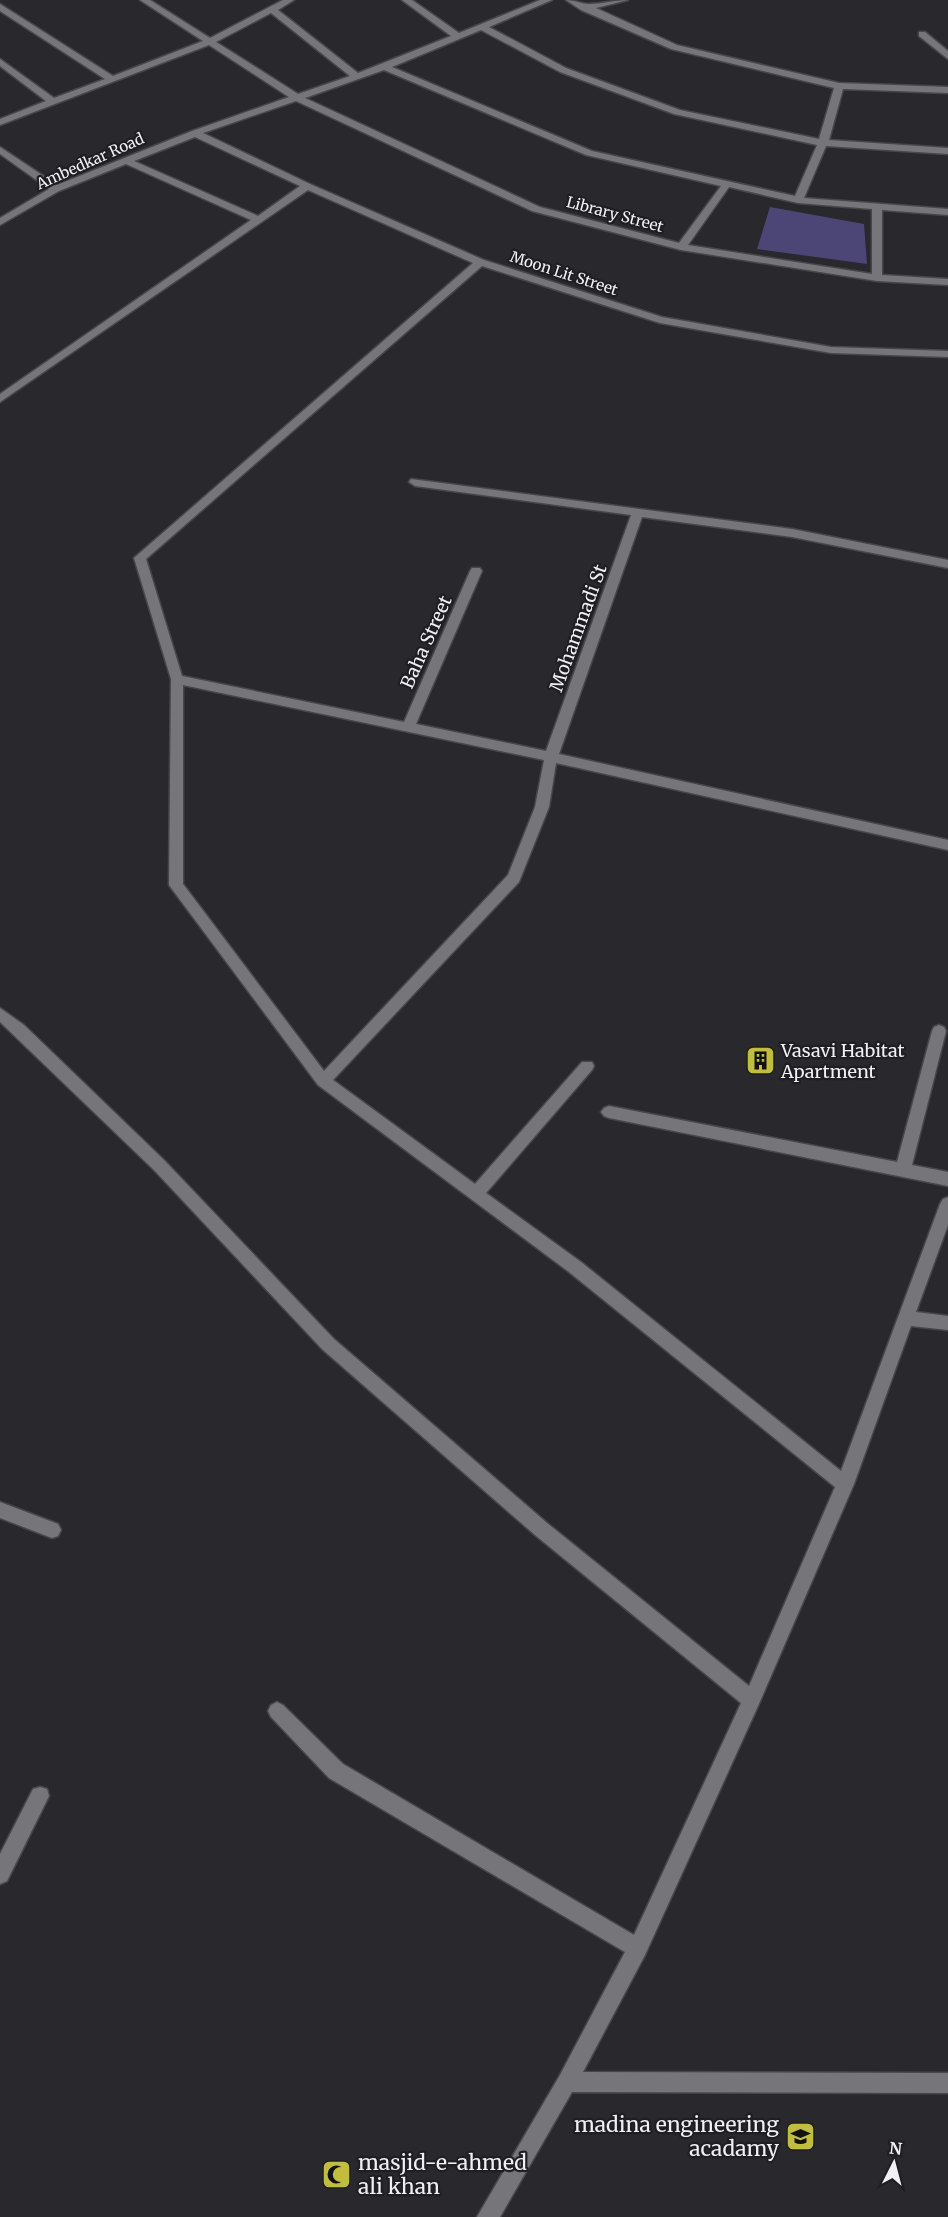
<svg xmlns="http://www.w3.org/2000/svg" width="948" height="2217" font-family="Merriweather,serif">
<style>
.green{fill:#4b4676}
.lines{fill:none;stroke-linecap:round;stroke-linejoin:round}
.minor-casing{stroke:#47474a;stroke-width:3}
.minor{fill:#75757a;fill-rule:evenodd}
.labels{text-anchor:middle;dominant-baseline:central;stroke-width:4.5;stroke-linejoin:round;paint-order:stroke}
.far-street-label{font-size:15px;fill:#f0f0f3;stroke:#1f1f23}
.street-label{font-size:18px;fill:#f0f0f3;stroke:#1f1f23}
.poi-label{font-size:18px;fill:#f0f0f3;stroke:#1f1f23;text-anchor:start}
.near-poi-label{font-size:21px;fill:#f0f0f3;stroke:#1f1f23;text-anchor:end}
</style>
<rect width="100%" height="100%" fill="#29282d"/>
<path class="green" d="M770 207 864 224 867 264 757 249Z"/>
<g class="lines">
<defs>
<g id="minor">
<path d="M140 0H150L210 38 283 0H294L278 10 358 73 451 36 402 0H412L459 33 540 0H552L489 27 566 68 680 110 819 139 834 88 671 49 581 10 566 0C574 0 582 4 589 4 602 4 615 0 628 0L596 8 677 45 839 83 948 87V93L843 89 829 140 948 148V154L826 146 804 198 948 209V215L882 210V275L948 279V285L877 281 681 250 532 211 296 101 203 133 310 184 484 260 662 317 831 347 948 351V357L831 353 660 323 482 266 146 559 182 676 404 722 470 571 472 568H480L482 571 416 724 546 751 631 515 415 486 409 482 411 479 792 529 948 560V568L792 537 642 517 559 754 948 840V850L556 763 549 807 519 882 333 1080 475 1184 582 1062H592L594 1066 592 1070 486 1193 581 1262 841 1471 940 1204 943 1199 948 1197V1225L916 1312 948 1316V1330L911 1326 854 1484 758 1706 645 1955 583 2072 948 2073V2093L572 2092 500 2217H477L560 2075 625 1952 329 1778 271 1717 268 1711 271 1705 277 1702 283 1705 343 1764 634 1935 741 1703 535 1535 322 1349 154 1170 0 1022V1008L24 1025 164 1160 334 1339 547 1523 749 1686 835 1487 569 1272 318 1085 169 885 171 679 134 558 473 263 308 190 0 402V394L251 220 126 164 59 191 0 225V218L49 189 0 154V147L57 185 192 131 289 97 209 45 0 125V119L46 101 0 66V59L54 98 105 79 0 11V4L113 76 203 41ZM271 13 350 76 298 94 216 42ZM481 30 560 72 674 114 817 145 795 196 592 151 392 67ZM384 70 586 155 721 186 679 243 540 207 305 98ZM195 137 300 186 258 216 134 161ZM729 187 798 203 872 209V274L688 245ZM183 685 544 760 535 807 508 875 324 1071 183 884Z"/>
<path d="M919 32H925L948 51V59L919 36Z"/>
<path d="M939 1025 944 1027 946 1031 912 1165 948 1172V1186L609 1118 604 1116 601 1112 604 1108 609 1106 897 1162 932 1031 934 1027Z"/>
<path d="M0 1502 58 1524 61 1530 58 1536 52 1538 0 1518Z"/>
<path d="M40 1787 47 1789 49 1796 7 1881 0 1884V1854L33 1789Z"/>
</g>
</defs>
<use href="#minor" class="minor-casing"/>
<use href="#minor" class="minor"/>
</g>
<defs>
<symbol id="building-square" viewBox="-11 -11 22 22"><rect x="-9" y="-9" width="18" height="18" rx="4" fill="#c2bd3f" stroke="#1f1f23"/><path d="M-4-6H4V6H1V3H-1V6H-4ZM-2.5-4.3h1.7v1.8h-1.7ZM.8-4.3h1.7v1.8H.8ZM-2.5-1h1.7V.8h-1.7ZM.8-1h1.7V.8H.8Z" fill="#111"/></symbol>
<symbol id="university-square" viewBox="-11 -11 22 22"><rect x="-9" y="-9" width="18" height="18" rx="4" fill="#c2bd3f" stroke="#1f1f23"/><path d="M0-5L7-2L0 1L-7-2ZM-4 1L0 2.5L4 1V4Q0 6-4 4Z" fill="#111"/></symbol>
<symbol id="mosque-square" viewBox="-11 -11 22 22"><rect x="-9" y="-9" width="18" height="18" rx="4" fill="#c2bd3f" stroke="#1f1f23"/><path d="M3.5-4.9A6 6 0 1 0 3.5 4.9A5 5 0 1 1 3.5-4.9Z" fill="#111"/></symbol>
</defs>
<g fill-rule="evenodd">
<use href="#building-square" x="744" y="1044" width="33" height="33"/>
<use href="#university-square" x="784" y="2120" width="33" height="33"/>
<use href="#mosque-square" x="320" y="2158" width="33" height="33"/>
</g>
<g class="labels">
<g class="far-street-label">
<text transform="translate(90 161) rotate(-24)">Ambedkar Road</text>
<text transform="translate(615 214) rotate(15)">Library Street</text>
<text transform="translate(564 273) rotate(18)">Moon Lit Street</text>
</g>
<g class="street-label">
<text transform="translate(578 628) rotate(-70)">Mohammadi St</text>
<text transform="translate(426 642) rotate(-66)">Baha Street</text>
</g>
<g class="poi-label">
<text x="781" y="1050">Vasavi Habitat<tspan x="781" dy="21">Apartment</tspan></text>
</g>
<g class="near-poi-label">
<text x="779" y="2124">madina engineering<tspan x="779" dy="24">acadamy</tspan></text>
<text x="358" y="2162" text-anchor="start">masjid-e-ahmed<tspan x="358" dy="24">ali khan</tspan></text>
</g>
</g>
<g transform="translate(894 2163) rotate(6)" stroke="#1f1f23" stroke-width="4.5" paint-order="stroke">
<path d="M0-4.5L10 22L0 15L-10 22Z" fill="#f0f0f3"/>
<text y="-9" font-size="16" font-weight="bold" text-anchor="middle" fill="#f0f0f3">N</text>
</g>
</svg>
